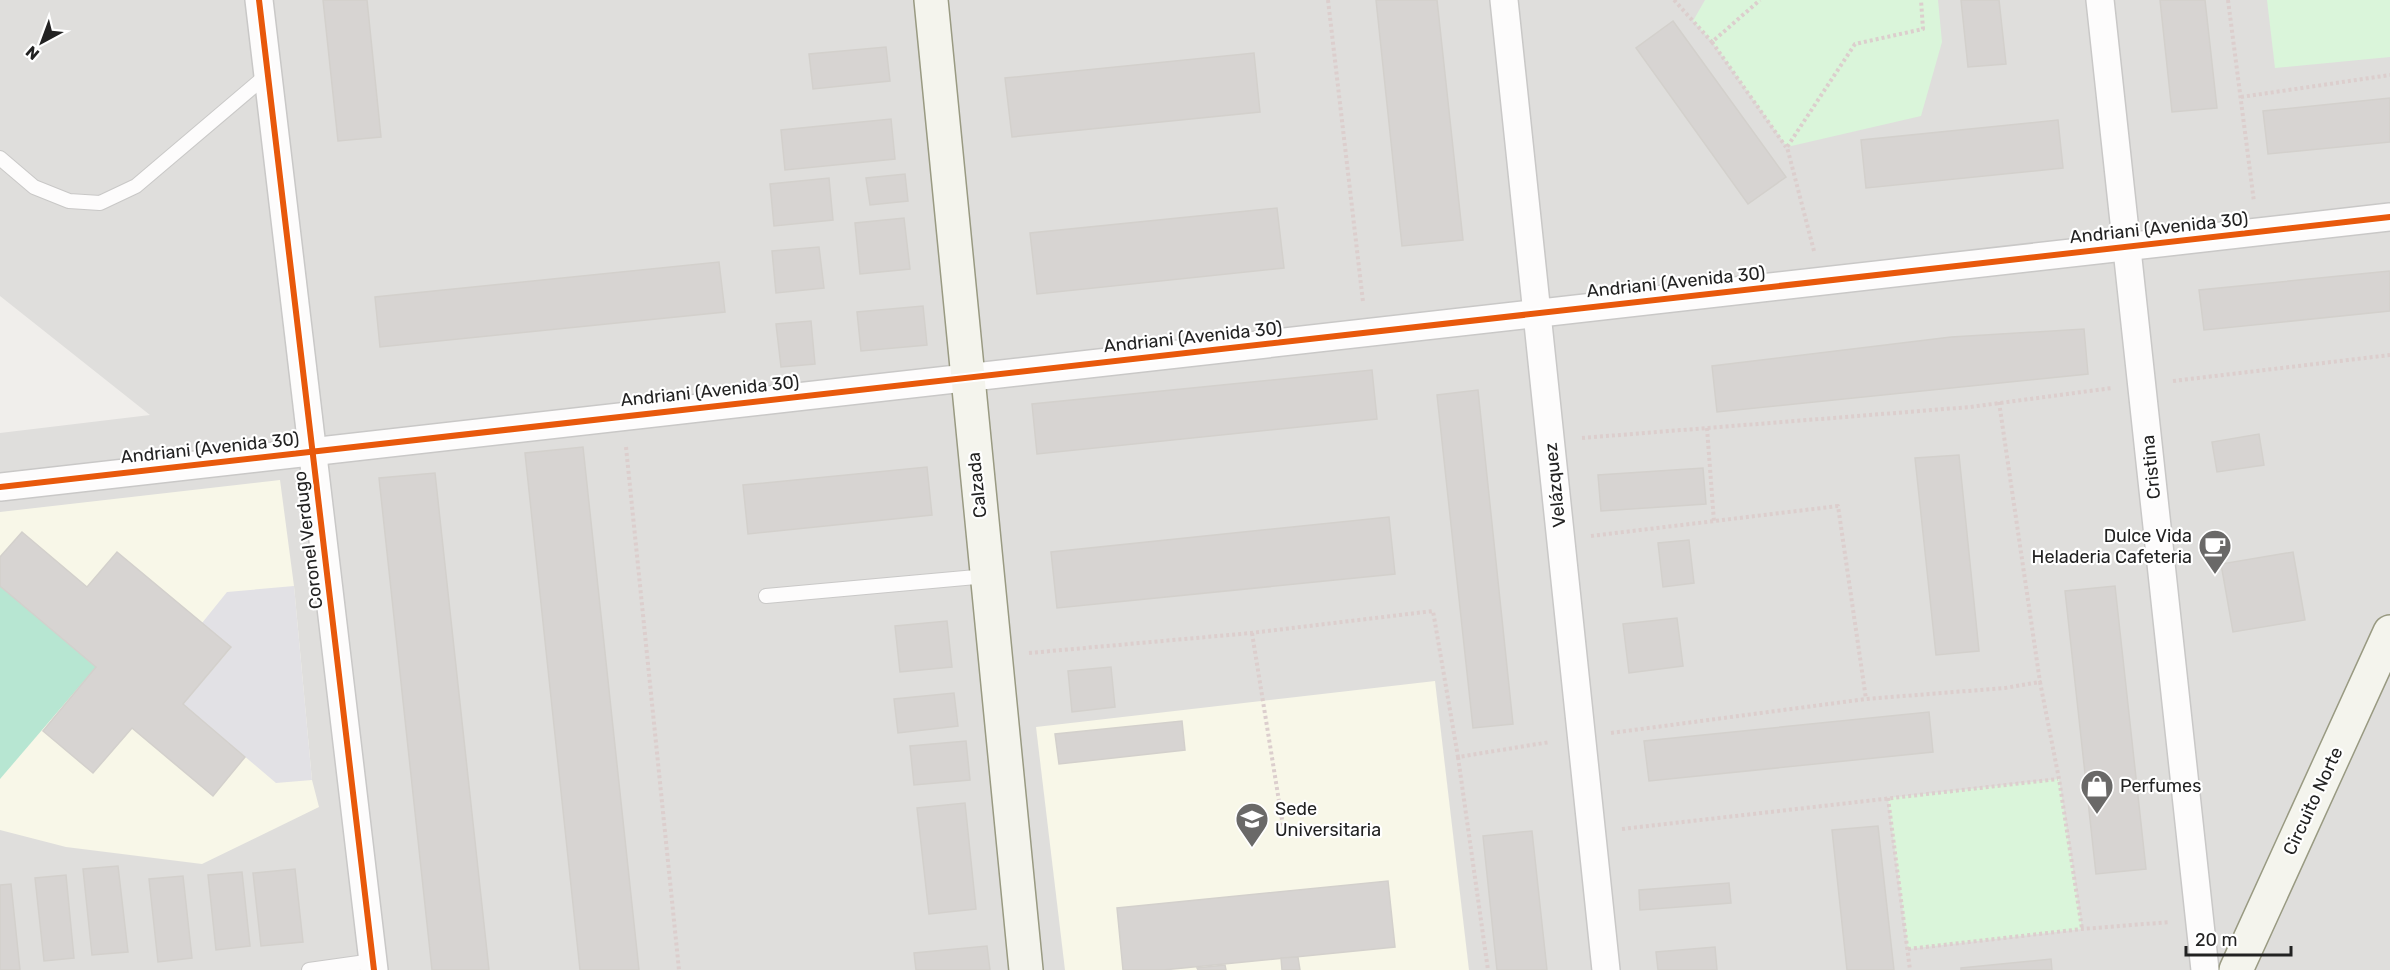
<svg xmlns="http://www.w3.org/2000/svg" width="2390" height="970" font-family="Rubik,sans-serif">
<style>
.residential{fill:#dfdedc}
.education{fill:#f8f7e8}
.park{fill:#daf5da}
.pitch{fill:#b7e6d2}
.plaza{fill:#e2e1e5}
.building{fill:#d7d4d2;stroke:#d3d0cc;stroke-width:1.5}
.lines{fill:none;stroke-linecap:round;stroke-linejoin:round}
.lane-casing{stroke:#c9c8c7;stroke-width:16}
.street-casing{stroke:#c9c8c7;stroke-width:30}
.secondary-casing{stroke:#999a82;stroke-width:36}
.path{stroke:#dccecd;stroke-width:4;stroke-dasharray:3 3;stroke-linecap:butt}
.lane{stroke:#fdfcfc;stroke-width:14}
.street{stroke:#fdfcfc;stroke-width:27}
.secondary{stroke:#f4f4ed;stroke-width:33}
.cycleway-casing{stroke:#fff;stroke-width:10}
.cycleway{stroke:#e8590c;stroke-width:6}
.labels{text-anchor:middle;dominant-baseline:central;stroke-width:4.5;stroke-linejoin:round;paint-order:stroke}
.street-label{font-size:18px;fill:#222;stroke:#fff}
.poi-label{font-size:18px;fill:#222;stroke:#fff;text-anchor:start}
</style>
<rect width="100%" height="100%" fill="#f0eeeb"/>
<path class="residential" d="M0 0H2390V970H0V433L150 415 0 296Z"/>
<g class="education">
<path d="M280 480 294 586 312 780 319 807 202 864 66 847 0 830V512Z"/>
<path d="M1435 681 1469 970H1065L1036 727Z"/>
</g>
<g class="park">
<path d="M1705 0H1938L1942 42 1921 116 1787 147 1712 42 1693 21Z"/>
<path d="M2267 0H2390V57L2275 68Z"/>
<path d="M2059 779 2082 929 1908 949 1888 798Z"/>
</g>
<path class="pitch" d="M0 586 96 667 0 779Z"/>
<path class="plaza" d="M294 586 312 780 276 783 183 704 231 648 202 623 227 592Z"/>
<g class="building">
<path d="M323 0H367L381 137 338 141Z"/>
<path d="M1376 0H1437L1463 240 1402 246Z"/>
<path d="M1961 0H1999L2006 64 1968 67Z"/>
<path d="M2160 0H2205L2217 108 2172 112Z"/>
<path d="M1673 21 1786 177 1748 204 1636 48Z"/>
<path d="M886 47 890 81 813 89 809 54Z"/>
<path d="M1254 53 1260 112 1012 137 1005 78Z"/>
<path d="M2390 98V142L2268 154 2263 111Z"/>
<path d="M891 119 895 159 785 170 781 130Z"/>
<path d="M2058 120 2063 168 1866 188 1861 140Z"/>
<path d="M905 174 908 201 870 205 866 178Z"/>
<path d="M829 178 833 220 774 226 770 184Z"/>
<path d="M1277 208 1284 268 1037 294 1030 233Z"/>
<path d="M904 218 910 269 860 274 855 223Z"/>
<path d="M819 247 824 288 776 293 772 251Z"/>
<path d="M719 262 725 312 380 347 375 297Z"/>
<path d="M2390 271V311L2204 330 2199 290Z"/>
<path d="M923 306 927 345 861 351 857 312Z"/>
<path d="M811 321 815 364 781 367 776 324Z"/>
<path d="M2084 329 2088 374 1717 412 1712 366 1951 337Z"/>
<path d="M1372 370 1377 419 1037 454 1032 404Z"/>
<path d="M1478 390 1513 724 1473 728 1437 395Z"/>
<path d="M2259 434 2264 465 2217 472 2212 442Z"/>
<path d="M583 447 639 970H580L525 453Z"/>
<path d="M1959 455 1979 651 1936 655 1915 458Z"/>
<path d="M927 467 932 515 748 534 743 485Z"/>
<path d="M1703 468 1706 504 1601 511 1598 475Z"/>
<path d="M435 473 489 970H432L379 478Z"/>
<path d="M1389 517 1395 574 1057 608 1051 552Z"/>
<path d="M22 532 87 587 117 552 231 647 183 704 245 757 213 796 132 728 93 773 43 731 96 667 0 586V557Z"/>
<path d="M1689 540 1694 583 1663 587 1658 543Z"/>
<path d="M2293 552 2305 620 2233 632 2221 564Z"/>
<path d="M2115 586 2146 869 2096 874 2065 591Z"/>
<path d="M1677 618 1683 666 1629 673 1623 624Z"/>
<path d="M947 621 952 667 900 672 895 626Z"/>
<path d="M1111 667 1115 707 1072 712 1068 671Z"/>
<path d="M954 693 958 726 898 733 894 699Z"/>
<path d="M1929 712 1933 752 1649 781 1644 741Z"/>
<path d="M1182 721 1185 750 1059 764 1055 734Z"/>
<path d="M966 741 970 780 914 785 910 746Z"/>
<path d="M965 803 976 909 929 914 917 808Z"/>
<path d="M1878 826 1894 970H1847L1832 830Z"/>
<path d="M1532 831 1547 970H1497L1483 836Z"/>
<path d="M118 866 128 952 92 955 83 869Z"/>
<path d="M295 869 303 942 261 946 253 873Z"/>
<path d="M242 872 250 946 216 950 208 875Z"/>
<path d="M66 875 74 958 44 961 35 878Z"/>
<path d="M183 876 192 958 158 962 149 879Z"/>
<path d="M1388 881 1395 947 1163 970H1123L1117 908Z"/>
<path d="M1729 883 1731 903 1640 910 1639 890Z"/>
<path d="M11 884 20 970H0V885Z"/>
<path d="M987 946 990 970H916L914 953Z"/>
<path d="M1715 947 1717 970H1658L1656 952Z"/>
<path d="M1298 957 1300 970H1282L1281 958Z"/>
<path d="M2051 959 2052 970H1961V968Z"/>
<path d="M1225 965 1226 970H1198L1197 968Z"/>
</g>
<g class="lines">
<defs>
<g id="lane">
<path d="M0 158 34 187 69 201 100 203 136 186 268 74"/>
<path d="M766 596 987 576"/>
<path d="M309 970 373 961"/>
</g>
<g id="street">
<path d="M259 0 374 970"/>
<path d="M1504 0 1606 970"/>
<path d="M2100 0 2205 970"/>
<path d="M0 487 2390 217"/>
</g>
<g id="secondary">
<path d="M931 0C961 324 995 647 1026 970"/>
<path d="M2236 970 2390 632"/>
</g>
</defs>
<use href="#lane" class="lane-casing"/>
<use href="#street" class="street-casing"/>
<use href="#secondary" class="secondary-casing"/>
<g class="path">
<path d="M1328 0 1363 302"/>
<path d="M1674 0 1712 42 1760 0"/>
<path d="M2228 0 2254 202"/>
<path d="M1712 42 1786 147"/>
<path d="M2241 97 2390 75"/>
<path d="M1814 251 1787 147 1855 44 1923 29 1921 0"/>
<path d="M2173 381 2390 355"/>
<path d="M1999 402 2040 682"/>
<path d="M1707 428 1714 522"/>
<path d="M1582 438 1970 407 2112 388"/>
<path d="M626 447 679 970"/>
<path d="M1591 536 1838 506 1866 699"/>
<path d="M1252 633 1283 826"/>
<path d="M1029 653 1251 633 1433 611 1458 757 1550 742"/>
<path d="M1611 733 1866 699 2005 688 2040 682 2059 779 2082 929"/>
<path d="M1458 757 1488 970"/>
<path d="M1888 798 1910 970"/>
<path d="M1622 829 2058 779"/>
<path d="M1908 949 2082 929 2170 922"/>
</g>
<use href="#lane" class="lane"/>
<use href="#street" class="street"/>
<use href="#secondary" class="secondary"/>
<defs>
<g id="cycleway">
<path d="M259 0 374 970"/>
<path d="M0 487 2390 217"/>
</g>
</defs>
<use href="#cycleway" class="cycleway-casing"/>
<use href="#cycleway" class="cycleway"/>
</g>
<defs>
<symbol id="cafe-pin" viewBox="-11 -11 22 30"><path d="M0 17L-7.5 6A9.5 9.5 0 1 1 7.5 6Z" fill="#6a6968" stroke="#fff"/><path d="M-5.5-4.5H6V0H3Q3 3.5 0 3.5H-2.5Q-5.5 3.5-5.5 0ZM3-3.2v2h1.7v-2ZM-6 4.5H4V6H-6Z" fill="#fff"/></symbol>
<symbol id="shop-pin" viewBox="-11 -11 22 30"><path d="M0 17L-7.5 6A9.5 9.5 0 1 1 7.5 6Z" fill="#6a6968" stroke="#fff"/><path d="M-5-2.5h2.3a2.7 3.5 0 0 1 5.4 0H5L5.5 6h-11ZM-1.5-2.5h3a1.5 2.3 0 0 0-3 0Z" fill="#fff"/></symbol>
<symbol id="university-pin" viewBox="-11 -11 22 30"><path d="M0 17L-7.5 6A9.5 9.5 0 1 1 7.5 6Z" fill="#6a6968" stroke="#fff"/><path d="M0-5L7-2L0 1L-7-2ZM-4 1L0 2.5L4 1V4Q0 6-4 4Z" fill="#fff"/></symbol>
</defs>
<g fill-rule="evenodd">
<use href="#cafe-pin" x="2196" y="527" width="38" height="52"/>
<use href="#shop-pin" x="2078" y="767" width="38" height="52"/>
<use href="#university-pin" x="1233" y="800" width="38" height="52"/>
</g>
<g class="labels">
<g class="street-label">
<text transform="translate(2159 228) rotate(-6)">Andriani (Avenida 30)</text>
<text transform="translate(1676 282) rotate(-6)">Andriani (Avenida 30)</text>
<text transform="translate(1193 337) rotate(-6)">Andriani (Avenida 30)</text>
<text transform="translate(710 391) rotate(-6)">Andriani (Avenida 30)</text>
<text transform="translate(210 448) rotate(-6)">Andriani (Avenida 30)</text>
<text transform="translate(2151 467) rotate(-96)">Cristina</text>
<text transform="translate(977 485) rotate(-96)">Calzada</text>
<text transform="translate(1555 485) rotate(-96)">Velázquez</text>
<text transform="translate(308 540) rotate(-97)">Coronel Verdugo</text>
<text transform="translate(2313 801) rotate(-65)">Circuito Norte</text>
</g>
<g class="poi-label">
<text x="2192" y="536" text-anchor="end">Dulce Vida<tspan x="2192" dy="21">Heladeria Cafeteria</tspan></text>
<text x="2120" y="786">Perfumes</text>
<text x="1275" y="809">Sede<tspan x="1275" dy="21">Universitaria</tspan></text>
</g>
</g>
<g transform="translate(42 42) rotate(221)" stroke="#ffffff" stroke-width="4.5" paint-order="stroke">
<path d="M0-4.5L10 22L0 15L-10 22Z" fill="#222222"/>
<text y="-9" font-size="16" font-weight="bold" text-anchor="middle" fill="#222222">N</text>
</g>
<path d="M2186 946v9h105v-9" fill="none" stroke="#222222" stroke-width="3"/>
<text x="2195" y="946" font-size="18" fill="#222222" stroke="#ffffff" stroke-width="4.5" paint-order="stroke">20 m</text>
</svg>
